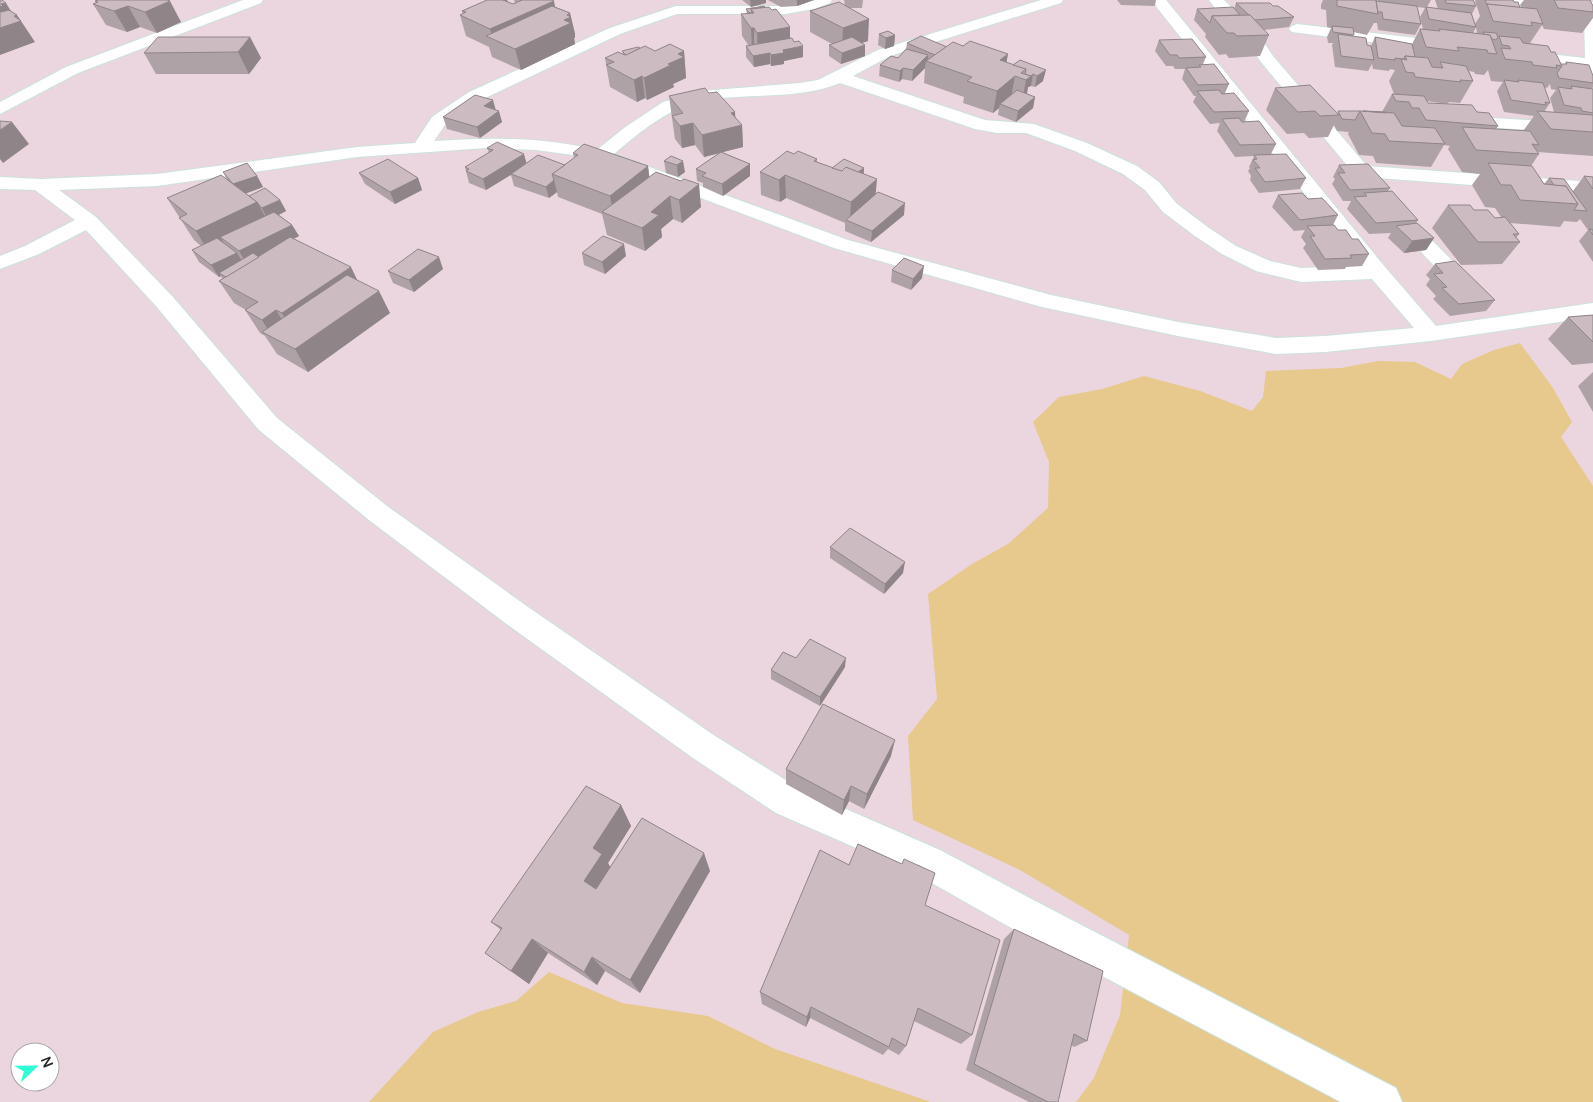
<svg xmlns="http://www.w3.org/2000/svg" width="1593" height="1102" font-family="Manrope,sans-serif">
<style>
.green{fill:#e7c88d}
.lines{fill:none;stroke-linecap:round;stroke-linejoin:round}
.minor-casing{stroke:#cbe2dd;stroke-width:2}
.minor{fill:#fff;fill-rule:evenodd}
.wall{fill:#afa2a7;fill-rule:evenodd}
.shaded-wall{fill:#8f8488}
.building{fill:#ccbcc2;stroke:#8f8488}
</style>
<rect width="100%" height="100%" fill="#ebd6df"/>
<g class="green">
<path d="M1520 343 1553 388 1572 422 1561 437 1593 486V1102H1076L1094 1078 1120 1015 1129 935 1020 870 913 820 908 736 937 699 928 594 972 564 1008 544 1048 508 1049 462 1033 422 1059 397 1102 389 1144 376 1200 391 1252 411 1263 397 1266 371 1341 368 1378 361 1415 362 1451 379 1462 364 1494 350Z"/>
<path d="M549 972 622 1003 708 1016 775 1049 931 1102H369L433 1032 478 1012 516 1001Z"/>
</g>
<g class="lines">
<defs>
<g id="minor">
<path d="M243 0H263L261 3 78 73 0 114V102L66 67Z"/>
<path d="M811 0H832L830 3 814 9 785 14H677L620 34 481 100 445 125 434 141C489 137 542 137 597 150L624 128 663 102 701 91 800 83 818 80 878 50 1041 0H1063L1061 3 890 56 853 76 985 120 1034 124 1087 143 1137 166 1159 182 1177 204 1209 228 1236 246 1270 261 1301 268 1362 266 1151 0H1166L1385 267 1436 326 1593 303V317L1431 341 1325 352 1276 354 1178 336 1042 307 834 248 613 165 573 155 536 150 486 148 357 157 157 186 59 190 96 217 172 296 277 418 387 506 528 607 715 736 800 789 940 850 1039 903 1396 1088 1402 1102H1341L1013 929 916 874 776 813 693 758 508 625 369 520 259 430 156 306 86 230 39 254 0 269V256L25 246 75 220 35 190 0 189V177L40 179 157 174 357 147 415 143 432 117 469 92 610 28 676 6H785ZM840 83 975 129 997 133H1026L1075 151 1123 174 1145 190 1163 212 1195 236 1222 254 1256 271 1301 282 1372 279 1414 328 1325 336 1276 338 1178 322 1051 295 848 240 614 154C640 132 668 108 702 101 748 92 796 101 840 83Z"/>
<path d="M1209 0H1224L1258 34 1273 56 1367 166 1593 182V194L1377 178 1419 227 1479 288 1476 293 1468 295 1460 293 1405 235 1261 62 1246 40 1219 13Z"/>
<path d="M1493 0H1543L1563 3 1565 6 1563 9 1558 10 1500 4 1495 3Z"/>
<path d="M1578 0 1593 2V84L1587 83 1585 79V68L1516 59 1514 56 1516 53 1522 51 1585 58 1584 17Z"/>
<path d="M1297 24 1450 42 1456 44 1458 47 1456 50 1450 52 1292 32 1289 29 1292 26Z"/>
<path d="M1460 116 1593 124V134L1454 125 1451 121 1454 117Z"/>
</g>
</defs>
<use href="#minor" class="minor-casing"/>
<use href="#minor" class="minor"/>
</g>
<g class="wall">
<path d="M167 0 181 22 157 33 140 27 127 32 106 25 93 4 96 3 95 1Z"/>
<path d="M487 0H507L508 2 513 4 515 3 514 0H552L555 7 570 13 575 34V38H574L575 44 521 70 492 57 489 47 466 36 460 15 463 14 462 11Z"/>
<path d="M742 0H766V3L751 7Z"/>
<path d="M768 0H814L797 6 781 7Z"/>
<path d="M844 0H863L862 8H849L868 41 862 43 865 56 841 64 829 56V45L832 44 810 32V11L845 6Z"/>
<path d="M1117 0H1156L1155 6 1121 5Z"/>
<path d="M1321 0H1376L1378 1V0H1431L1427 7 1438 9 1435 0H1473L1476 6 1472 14 1475 24 1480 16 1475 1 1476 0H1513L1514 2 1522 8 1520 5 1524 0H1590L1593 6V18L1582 33 1544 29 1542 25 1530 43 1551 52 1561 64H1565L1566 62 1593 76V87L1592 89H1593V156L1537 152 1539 154 1531 166 1544 184 1549 178 1573 191 1584 176 1593 177V262L1579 241 1588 230 1580 219 1577 222 1564 221 1560 227 1510 223 1519 234 1516 238 1520 242 1502 264 1461 265 1432 228 1448 205 1474 210 1495 218 1501 217 1495 208 1485 207 1472 185 1480 174 1462 172 1448 149 1450 146 1444 145 1431 167 1376 163 1373 156 1359 155 1348 134 1349 132 1337 131 1334 125 1328 137 1309 138 1304 133 1287 134 1266 110 1275 88 1338 113V111L1382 112 1392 94H1394L1389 81 1395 70 1390 69 1389 71 1373 69 1372 64 1368 71 1335 67 1332 45 1333 43H1328L1327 37 1331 28 1327 27 1326 10 1321 9V5L1323 0ZM1417 7 1425 8 1420 17 1423 29H1420L1412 44 1375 37 1371 46 1367 45 1353 36V32L1367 35 1374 23H1377L1378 30 1415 35 1421 24ZM1476 27 1477 33H1473ZM1488 70 1491 81 1503 82 1497 91 1504 112 1534 116 1523 131 1496 129 1498 126 1477 112 1428 103 1427 101 1447 104 1449 102 1460 103 1473 81 1469 71 1474 72 1475 74 1484 75ZM1550 84 1551 89 1556 90 1550 98 1554 112H1544L1550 103 1544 87 1547 88Z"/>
<path d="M1236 3 1273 6 1294 17 1289 27 1264 30 1269 35 1260 56 1229 58 1226 54 1219 55 1205 37 1206 34 1194 20 1197 9H1234Z"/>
<path d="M765 7 772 10 790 27V39L803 57 784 61V64L771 66 770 64 754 67 746 57V46H749L742 36 741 14H747L746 9Z"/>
<path d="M879 34 895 35 894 46 885 49 878 45Z"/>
<path d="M250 37 261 58 249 74H156L144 53Z"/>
<path d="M1159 40 1206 57 1203 64 1229 84 1225 93 1249 111 1244 122 1276 144 1271 154 1306 178 1300 189 1259 193 1250 180 1251 176 1248 171 1250 168 1249 167 1254 156 1235 157 1217 131 1220 123 1210 124 1193 102 1196 96H1194L1182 79 1185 69H1175L1173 66H1166L1155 51Z"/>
<path d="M907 43 947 47 963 46 1008 54 1006 62 1013 65 1020 60 1043 81 1035 87 1031 86 1028 87 1027 94 1035 97 1033 108 1016 122 998 115 999 108 993 113 963 103 964 97 924 83 925 68 912 81 902 79 899 82 879 76 880 65 898 58 906 49Z"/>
<path d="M640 48 655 51H684L686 78 673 84 674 87 647 100 645 98 637 102 610 87 605 58 623 54 622 51Z"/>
<path d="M709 93 735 112V117L742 125 743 147 722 152 750 164V176L723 196 703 187V183L697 181 696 169 720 153 704 157 695 145 682 148 675 139 672 118 669 96Z"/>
<path d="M496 110 502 122 480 138 447 129 443 117Z"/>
<path d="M487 148 527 163 565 165 574 158 573 153 648 166 649 177 701 207 682 223 673 219 661 229 662 237 645 251 607 235 602 214 558 197 557 192 549 198 514 186 511 175 486 190 469 183 465 167 489 153Z"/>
<path d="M794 154 817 159V162L832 168H864V174L876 195 904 215 871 242 845 231V223L786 198 780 202 761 195 760 172Z"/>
<path d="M671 156 685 172 678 177 666 173 664 161Z"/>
<path d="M1339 165 1390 188 1387 192 1418 220 1416 223 1434 238 1426 250 1404 253 1388 238 1391 233 1369 234 1347 209 1351 201H1343L1332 184 1335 179 1333 177Z"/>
<path d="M223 172 257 176 263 187 246 193 249 196 280 200 286 211 279 215 292 225 299 236 293 239 357 280 390 313 308 372 277 354 265 336 260 333 245 310H246L234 303 219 281 222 279 221 276 219 277 199 262 192 250 201 246 194 240 167 198 228 181Z"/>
<path d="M359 173 418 178 422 190 395 204 365 184Z"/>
<path d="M1278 195 1308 199 1338 215 1333 225 1338 230 1352 239 1369 254 1362 266 1346 267 1345 269 1318 270 1303 248 1306 244 1301 237 1305 230 1294 231 1272 207Z"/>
<path d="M582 253 626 256 605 274 584 265Z"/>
<path d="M1435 264 1495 300 1486 311 1450 316 1433 299 1436 296 1426 285 1430 279 1426 275Z"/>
<path d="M443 269 414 292 393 283 388 271Z"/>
<path d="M892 270 922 278 911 290 891 282Z"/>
<path d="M1593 315V363L1572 365 1548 339 1568 317Z"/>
<path d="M1593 372V412L1578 386Z"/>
<path d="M830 547 903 573 884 594 830 558Z"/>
<path d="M845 667 820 706 771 679V670Z"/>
<path d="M891 756 864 809 849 801 842 815 786 784V769Z"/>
<path d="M621 805 631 826 608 863 610 867 710 871 640 993 605 971 597 985 548 953 529 984 485 953 501 930 491 922Z"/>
<path d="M925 905 972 1035 961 1044 914 1021 906 1046 899 1055 888 1049 883 1055 810 1018 806 1027 762 1004 760 992Z"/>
<path d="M1014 929 1087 1041 1074 1047 1071 1045 1058 1102H1029L966 1070 1004 939Z"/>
</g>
<g class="shaded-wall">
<path d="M503 0H507L512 19 554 1 558 22 493 39 490 29Z"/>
<path d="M750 0H766V3L751 7Z"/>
<path d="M797 0H814L797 6Z"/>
<path d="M170 1 181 22 157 33 145 12Z"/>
<path d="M6 3 14 16 17 15 35 42 0 55V7L1 4Z"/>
<path d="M128 6 140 27 127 32 114 11Z"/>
<path d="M570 13 575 34V38H574L575 44 521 70 515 49 564 20 567 15Z"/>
<path d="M869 19 868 41 842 49 843 28Z"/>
<path d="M790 27V49L803 46V57L784 61V64L771 66V55L783 50 758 54 757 33Z"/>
<path d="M751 28H754V49H752Z"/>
<path d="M895 35 894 46 885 49 886 38Z"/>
<path d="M250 37 261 58 249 74 238 52Z"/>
<path d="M865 45V56L841 64 842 53Z"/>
<path d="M684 51 686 78 673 84 674 87 647 100 644 78 668 64 678 54Z"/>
<path d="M770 53V64L754 67 753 56Z"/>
<path d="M1008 54 1004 76 1000 60Z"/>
<path d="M928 55V61H926L925 68 912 81 913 70Z"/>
<path d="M903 68 902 79 899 82 900 71Z"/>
<path d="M1046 70 1043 81 1035 87 1037 76Z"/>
<path d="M1033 74 1031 86 1028 87 1026 98 1022 102 1026 80Z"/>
<path d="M642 76 645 98 637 102 634 80Z"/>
<path d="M1015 76 1011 98 1000 104 999 108 993 113 997 91Z"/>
<path d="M1035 97 1033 108 1016 122 1018 111Z"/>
<path d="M493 100 496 111 484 106Z"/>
<path d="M499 111 502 122 480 138 477 127Z"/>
<path d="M735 112 736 126 742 125 743 147 704 157 702 135 731 113Z"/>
<path d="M12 122 29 144 3 163 0 159V130Z"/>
<path d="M693 123 695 145 682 148 680 126Z"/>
<path d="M524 154 527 165 486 190 483 179Z"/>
<path d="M683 161 685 172 678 177 677 165Z"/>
<path d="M750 164V176L723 196 722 184Z"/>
<path d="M648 166 651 189 614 217 610 196Z"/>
<path d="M864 168 863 179 849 178Z"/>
<path d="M785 175 786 198 780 202 779 180Z"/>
<path d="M257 176 263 187 239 196 233 184Z"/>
<path d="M418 178 422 190 395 204 390 192Z"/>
<path d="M877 179 875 202 850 221 851 202Z"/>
<path d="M554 180 557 192 549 198 546 187Z"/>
<path d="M699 184 701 207 682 223 679 200Z"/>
<path d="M670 196 673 219 661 229 662 237 645 251 642 228 651 212Z"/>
<path d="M280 200 286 211 268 220 262 208Z"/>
<path d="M257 202 270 225 220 237 226 246 210 254 196 231Z"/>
<path d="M905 203 904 215 871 242 872 231Z"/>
<path d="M292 225 299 236 246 263 239 251Z"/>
<path d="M1434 238 1426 250 1404 253 1412 241Z"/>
<path d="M624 244 626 256 605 274 602 262Z"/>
<path d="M237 253 244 264 219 273 221 276 219 277 211 265Z"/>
<path d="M439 257 443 269 414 292 409 280Z"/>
<path d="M924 266 922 278 911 290 913 279Z"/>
<path d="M351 267 362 290 295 336 282 313Z"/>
<path d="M379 291 390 313 308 372 295 349Z"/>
<path d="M276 310 290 333 273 338 262 320Z"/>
<path d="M905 562 903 573 884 594 885 584Z"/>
<path d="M846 658 845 667 820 706V697Z"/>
<path d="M895 740 891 756 864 809 867 794Z"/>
<path d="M851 786 849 801 842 815 844 800Z"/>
<path d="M621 805 631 826 608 863 613 872 596 899 584 881 593 848Z"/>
<path d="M704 853 710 871 640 993 630 980Z"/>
<path d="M532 939 548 953 529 984 511 971Z"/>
<path d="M592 957 605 971 597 985 584 972Z"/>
<path d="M811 1007 810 1018 806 1027 807 1017Z"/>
</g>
<g class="building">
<path d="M0 0H2L6 3 1 4 3 6 0 7Z"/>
<path d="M98 0H167L170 1 145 12 128 6 114 11 93 4 98 2 95 1Z"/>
<path d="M487 0H504H503L513 4 522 0H520H552L554 1 490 29 460 15 466 12 462 11Z"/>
<path d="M1337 0H1376L1378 14 1337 6Z"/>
<path d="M1445 0H1473L1476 6 1446 3Z"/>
<path d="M1485 0H1513L1514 2H1518L1520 8 1487 4V5Z"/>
<path d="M1554 0H1590L1593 6V12L1558 8Z"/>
<path d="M1376 1 1417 6 1421 24 1383 19 1382 12H1378Z"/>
<path d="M839 2 869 19 843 28 810 11Z"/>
<path d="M1236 3H1270L1273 6H1278L1294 17 1255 20 1250 15H1249Z"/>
<path d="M1487 4 1537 9 1543 24 1531 22 1532 26 1493 21Z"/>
<path d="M552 6 570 13 567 15 571 17 564 20 571 23 515 49 486 36Z"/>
<path d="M764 6 765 7 751 9 752 13H750L746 9Z"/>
<path d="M769 7 772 10 776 9 790 27 757 33 754 28H751L741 14 754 13 751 9Z"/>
<path d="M1233 7 1240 15 1212 16 1210 23 1197 9Z"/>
<path d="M1426 7 1471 13 1476 27 1429 19Z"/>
<path d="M9 10 17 15 14 16 21 21 0 28V11L1 12Z"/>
<path d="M1250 15 1269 35 1237 36 1234 33H1227L1212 16Z"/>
<path d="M1332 26 1353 28 1354 35 1333 32Z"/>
<path d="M1420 29 1440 31 1439 29 1490 35 1497 54 1488 53 1487 50 1457 47 1459 51 1426 47Z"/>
<path d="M888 31 895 35 886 38 879 34Z"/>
<path d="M1483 32 1496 33 1498 37 1496 40 1492 39 1490 35 1484 34Z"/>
<path d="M1338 34 1366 38 1367 45 1371 46 1374 60 1341 56Z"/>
<path d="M921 36 947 47 935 55 907 43Z"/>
<path d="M1499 36 1520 38 1523 43 1548 46 1551 52H1555L1562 66 1556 65 1557 68 1533 65 1532 62 1505 59 1501 48 1511 49 1509 46 1502 45Z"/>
<path d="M158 37H250L238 52 144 53Z"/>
<path d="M852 37 865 45 842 53 829 45Z"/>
<path d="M1375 37 1412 44 1415 57 1405 56 1404 59 1395 58V60L1378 58Z"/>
<path d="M792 38 794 42 799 41 803 46 783 50 784 53 771 55 770 53 753 56 746 46Z"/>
<path d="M1192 39 1206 57 1179 58 1177 55H1170L1159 40Z"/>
<path d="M970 41 1008 54 1000 60 1026 69 1021 73 1031 76 1026 80 1015 76 997 91 967 81 972 77 926 61 953 42 963 46Z"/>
<path d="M670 44 684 51 678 54 684 57 668 64 671 65 644 78 642 76 634 80 606 65 614 62 605 58 618 52 625 55 645 46 655 51Z"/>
<path d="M638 47 640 48 626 55 622 51Z"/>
<path d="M906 49 928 55 913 70 903 68 900 71 880 65 891 56 898 58Z"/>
<path d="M1405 56 1428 58 1432 67 1443 68 1440 62 1466 66 1473 81 1460 80 1461 82 1415 77 1414 73 1406 72 1401 59 1407 60Z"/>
<path d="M1020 60 1046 70 1037 76 1033 74 1031 76 1025 74 1026 69 1013 65Z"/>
<path d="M1566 62 1589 65 1593 76V83L1559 78 1557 73 1562 66 1561 64H1567Z"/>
<path d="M1214 64 1229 84 1198 85 1186 68 1201 67 1199 65Z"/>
<path d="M1504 80 1519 82 1518 80 1543 83 1550 103 1545 102 1546 105 1511 100Z"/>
<path d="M1310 85 1339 115 1320 116 1315 111 1298 112 1275 88Z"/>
<path d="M1571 86 1593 89V113L1582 111 1581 108 1564 105 1558 87 1572 89Z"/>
<path d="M705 88 709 93 717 92 735 112 731 113 742 125 702 135 693 123 680 126 672 116 683 113 669 96Z"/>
<path d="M1017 90 1035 97 1018 111 1000 104Z"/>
<path d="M1219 90 1222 94 1234 93 1249 111 1214 112 1197 91Z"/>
<path d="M1392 94 1424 96 1428 103 1472 105 1477 112 1489 113 1498 126 1426 120 1419 108H1412L1409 102 1396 101Z"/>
<path d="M475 95 493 100 484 106 499 111 477 127 443 117Z"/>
<path d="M1338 111H1360L1355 120 1342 119Z"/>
<path d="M1360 111 1394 113 1402 126 1435 128 1445 144 1389 141 1385 134 1372 133Z"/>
<path d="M1363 111 1386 112V113Z"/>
<path d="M1537 111 1593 115V132L1551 129Z"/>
<path d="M1239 118 1242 122 1259 121 1276 144 1240 145 1222 119Z"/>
<path d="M0 121 12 122 0 130Z"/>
<path d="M1462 127 1530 131 1539 145 1532 144 1539 154 1476 150Z"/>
<path d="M497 142 524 154 483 179 466 171 469 169 465 167 493 150 487 148Z"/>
<path d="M584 144 648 166 610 196 552 174 578 155 573 153Z"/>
<path d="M787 151 794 154 798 151 817 159 814 161 842 171 846 167 877 179 851 202 785 175 779 180 760 172Z"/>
<path d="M721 152 750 164 722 184 702 176 706 173 696 169Z"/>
<path d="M1286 154 1306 178 1265 182 1255 168H1260L1253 160 1257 159 1254 155Z"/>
<path d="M538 155 565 165 552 174 554 180 546 187 511 174Z"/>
<path d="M671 156 683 161 677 165 664 161Z"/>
<path d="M388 159 418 178 390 192 359 173Z"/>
<path d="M844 159 864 168 858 172 846 167 842 171 832 168Z"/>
<path d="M247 163 257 176 233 184 223 172Z"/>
<path d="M1488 163 1532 166 1544 184 1566 186 1578 204 1520 200 1511 185H1501Z"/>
<path d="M1368 164 1390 188 1350 190 1338 173H1345L1339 165Z"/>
<path d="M656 172 681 181 684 179 699 184 679 200 670 196 651 212 659 215 642 228 602 212Z"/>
<path d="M221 175 257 202 196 231 179 218 187 214 167 198Z"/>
<path d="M1584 176 1593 177V189Z"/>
<path d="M1549 178 1564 179 1587 211 1574 210 1578 204 1566 186 1554 185Z"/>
<path d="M265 188 280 200 262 208 260 206 257 202 249 196Z"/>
<path d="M1392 191 1418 220 1376 223 1354 197 1367 196 1364 193Z"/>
<path d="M878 192 905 203 872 231 846 220Z"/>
<path d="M1302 193 1308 199 1322 198 1338 215 1300 220 1278 195Z"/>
<path d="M1448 205H1470L1474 210H1488L1495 218 1505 217 1519 234H1513L1520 242H1478Z"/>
<path d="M274 212 292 225 239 251 220 237Z"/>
<path d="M1417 223 1434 238 1412 241 1396 226Z"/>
<path d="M1334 225 1338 230H1346L1352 239H1358L1369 254 1350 255 1352 258 1325 259 1310 236H1315L1307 226Z"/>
<path d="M1589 229 1593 230V235Z"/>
<path d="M603 236 624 244 602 262 582 253Z"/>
<path d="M290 237 351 267 282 313 276 310 262 320 245 310 258 302 219 281Z"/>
<path d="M217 238 237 253 211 265 192 250Z"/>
<path d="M418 249 439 257 409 280 388 271Z"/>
<path d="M253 253 259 257 226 277 219 273Z"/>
<path d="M904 258 924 266 913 279 892 270Z"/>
<path d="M1455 261 1495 300 1459 304 1442 288 1447 287 1434 274 1443 273 1435 264Z"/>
<path d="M347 275 379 291 295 349 262 332Z"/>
<path d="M1593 315V342L1568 317Z"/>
<path d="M850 528 905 562 885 584 830 547Z"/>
<path d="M810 639 846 658 820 697 771 670 783 652 796 658Z"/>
<path d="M823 704 895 740 867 794 851 786 844 800 786 769Z"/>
<path d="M586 786 621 805 593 848 602 854 584 881 596 889 642 818 704 853 630 980 592 957 584 972 532 939 511 971 485 953 502 928 491 922Z"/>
<path d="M858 844 902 864 904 859 935 873 925 905 1000 940 972 1035 918 1008 906 1046 892 1038 889 1047 811 1007 807 1017 760 992 820 850 849 865Z"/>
<path d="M1014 929 1103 971 1087 1041 1074 1034 1058 1102H1048L974 1064Z"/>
</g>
<g transform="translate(35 1067) rotate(68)"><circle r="24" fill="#ffffff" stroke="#a9a9a9"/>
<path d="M0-4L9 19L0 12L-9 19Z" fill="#2fffd7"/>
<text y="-8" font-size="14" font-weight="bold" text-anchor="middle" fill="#272727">N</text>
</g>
</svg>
